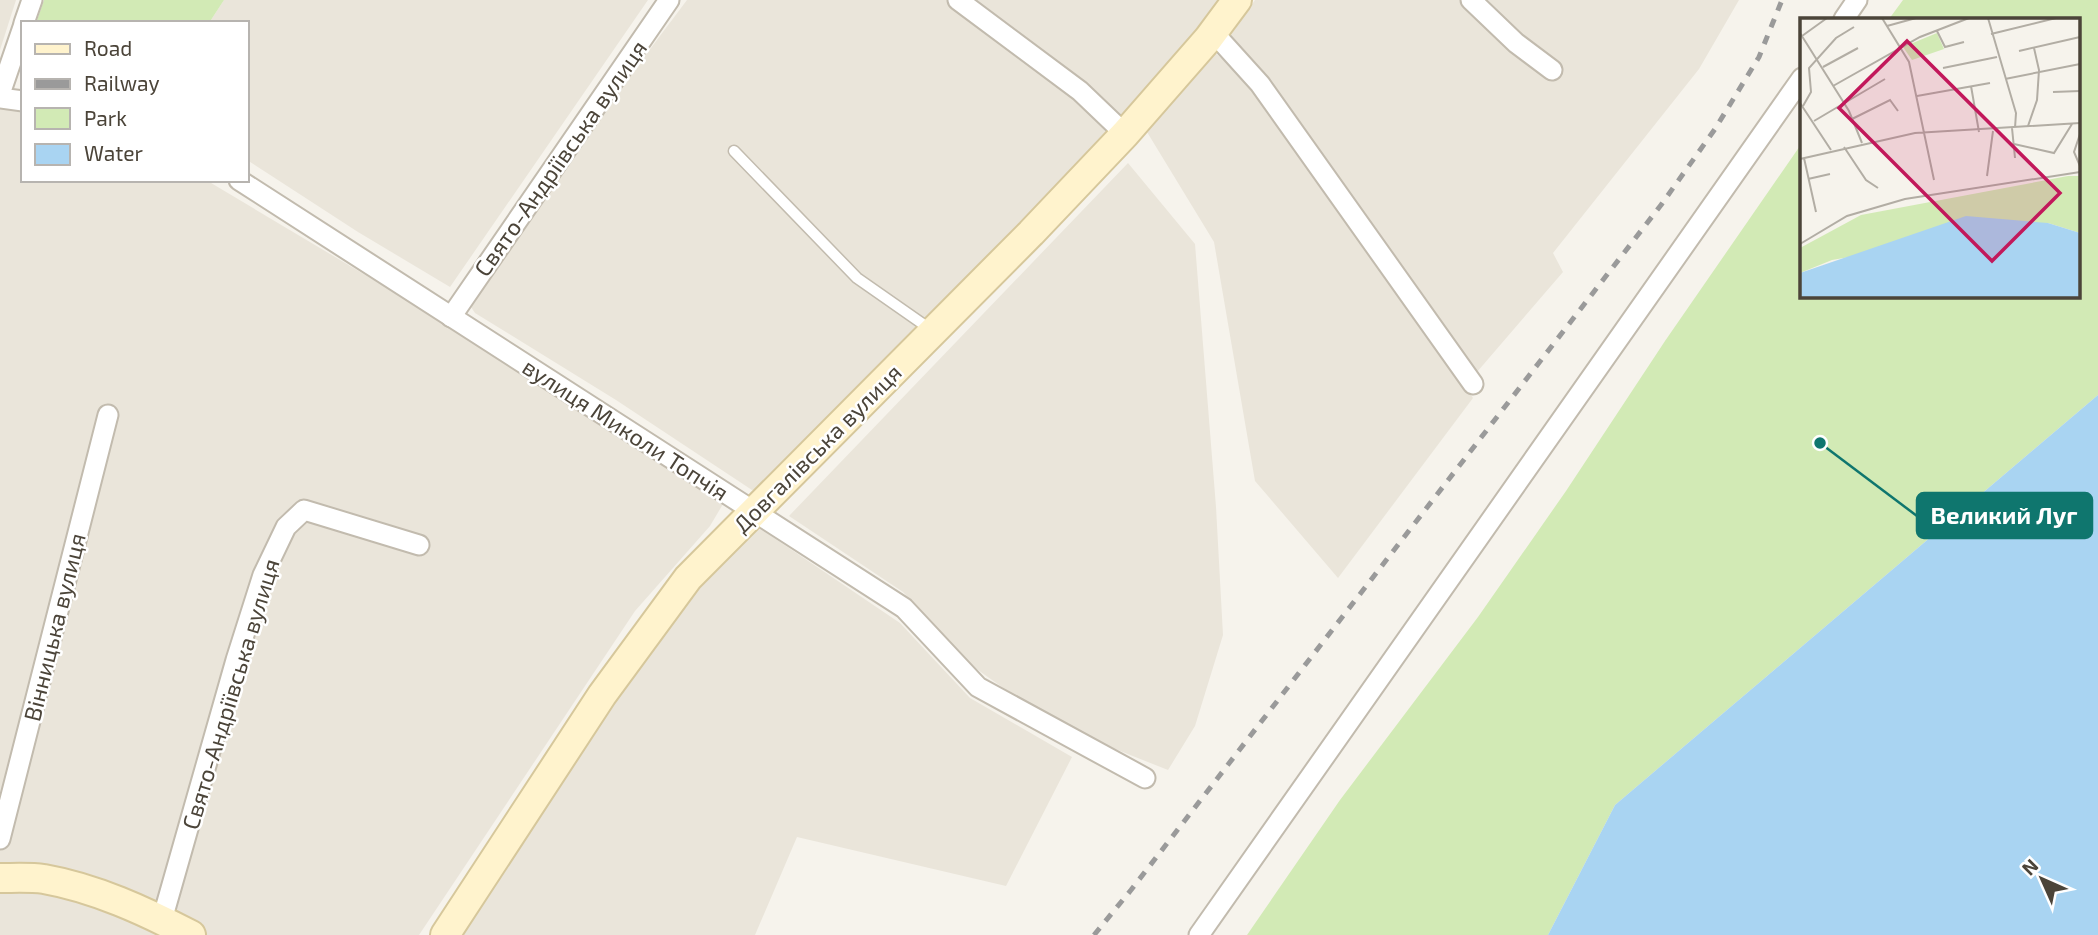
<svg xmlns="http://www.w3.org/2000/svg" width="2098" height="935" font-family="'Exo 2',sans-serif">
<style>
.residential{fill:#eae5da}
.green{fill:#d2eab5}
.water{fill:#a9d4f2}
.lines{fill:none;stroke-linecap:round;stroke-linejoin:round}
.lane-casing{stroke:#c2bbae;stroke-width:13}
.street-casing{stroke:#c2bbae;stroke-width:23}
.secondary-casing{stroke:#d6c79b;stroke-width:32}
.lane{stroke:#fff;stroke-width:10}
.street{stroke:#fff;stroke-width:19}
.secondary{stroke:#fff3cd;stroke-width:28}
.rail{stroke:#9a9a9a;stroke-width:5;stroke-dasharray:9 9;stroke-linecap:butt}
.labels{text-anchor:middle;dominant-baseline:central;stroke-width:5;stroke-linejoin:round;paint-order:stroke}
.street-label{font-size:23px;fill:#4b4439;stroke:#fff}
.inset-road{fill:none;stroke:#b2ada4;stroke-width:2}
.view{fill:#c2185b;fill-opacity:0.15;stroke:#c2185b;stroke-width:3.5}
.inset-edge{fill:none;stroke:#4b4439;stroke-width:3.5}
.leader{fill:none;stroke:#0f766e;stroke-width:2.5}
.callout-dot{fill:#0f766e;stroke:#fff;stroke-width:2.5}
.callout{fill:#0f766e;stroke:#0f766e;stroke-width:2.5}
.callout-label{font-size:24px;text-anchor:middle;font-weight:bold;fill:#fff}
</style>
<rect width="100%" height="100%" fill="#f6f3ec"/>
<g class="residential">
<path d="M0 0H16L0 50Z"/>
<path d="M224 0H648L450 287 358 232 247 160V23H209Z"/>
<path d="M687 0H953L1114 129 942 301 759 489 752 490 616 400 475 313 469 304 560 169Z"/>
<path d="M961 0H1221L1173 63 1121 121Z"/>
<path d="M1255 0H1462L1551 79 1561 66 1503 21 1481 0H1739L1699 69 1553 253 1563 272 1477 372 1231 35Z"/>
<path d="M1214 52 1256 88 1473 398 1338 578 1255 481 1214 242 1147 132Z"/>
<path d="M0 106 23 111V180H206L434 316 723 504 710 526 635 611 419 935H0Z"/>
<path d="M1128 163 1195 244 1216 507 1223 635 1195 726 1168 770 1085 737 1009 692 971 665 903 592 789 516Z"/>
<path d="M755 525 900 623 970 698 1072 757 1006 886 797 837 755 935H462L647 648 703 576Z"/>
</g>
<g class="green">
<path d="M44 0H224L209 23H36Z"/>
<path d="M1903 0H2098V395L1615 805 1548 935H1247L1340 800 1478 617 1566 491 1665 341 1802 143V296H2079V19H1889Z"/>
</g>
<path class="water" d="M2098 395V935H1548L1615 805Z"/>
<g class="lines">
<defs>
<path id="lane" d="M734 151 857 278 930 329"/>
<g id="street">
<path d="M958 0 1080 91 1125 134"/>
<path d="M1471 0 1516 43 1552 70"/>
<path d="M1844 19 1857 0"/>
<path d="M24 23 32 0"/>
<path d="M1213 32 1260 84 1473 384"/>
<path d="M0 94 23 27"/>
<path d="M0 98 23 101"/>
<path d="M239 180 904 608 978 687 1145 778"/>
<path d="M451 317 669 0"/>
<path d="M0 839 108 415"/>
<path d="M162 920 236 660 263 575 286 527 304 510 419 545"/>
<path d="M1199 935 1802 78"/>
</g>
<g id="secondary">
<path d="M0 878C14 878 30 877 44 879 95 888 145 911 191 935"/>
<path d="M445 935 602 695 688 578 1031 233 1125 134 1208 39 1237 0"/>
</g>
</defs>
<use href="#lane" class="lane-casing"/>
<use href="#street" class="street-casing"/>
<use href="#secondary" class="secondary-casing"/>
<use href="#lane" class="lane"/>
<use href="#street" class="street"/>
<use href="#secondary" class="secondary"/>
<path class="rail" d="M1094 935 1131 890 1661 205 1715 129 1759 57 1782 0"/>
</g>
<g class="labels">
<g class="street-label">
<text transform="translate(560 158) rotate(-55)">Свято-Андріївська вулиця</text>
<text transform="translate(626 429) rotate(33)">вулиця Миколи Топчія</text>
<text transform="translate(817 448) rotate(-45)">Довгалівська вулиця</text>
<text transform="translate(54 627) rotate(-76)">Вінницька вулиця</text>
<text transform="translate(230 694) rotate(-73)">Свято-Андріївська вулиця</text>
</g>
</g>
<g transform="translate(1800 18)">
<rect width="280" height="280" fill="#f6f3ec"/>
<path d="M137 15 144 31 112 42 103 29ZM268 158H280V215L248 205 32 242 0 255V230L61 197Z" fill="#d2eab5"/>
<path d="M166 198 248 205 280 215V280H0V255Z" fill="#a9d4f2"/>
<path class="inset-road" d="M82 0 109 44 134 162M188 0 216 95 215 110M87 8 116 0M137 13 145 29 164 24M0 15 49 93 62 125M191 16 256 0M2 18 27 0M219 33 280 19M23 49 58 30M143 50 197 39M205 61 280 46M33 68 120 19 169 0M171 68 179 114M253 74 280 73M117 78 190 65M0 85 31 132M3 88 11 74 9 50 36 20 54 9M52 101 90 82 98 93M14 103 85 61M228 108 237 82 239 52 234 30M212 110 215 140M280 116 274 134 280 148M214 126 254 135 272 106M44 129 66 162 78 170M4 140 16 194M0 141 115 115 280 105M187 158 193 113M8 161 30 156M0 226 47 198 105 181 280 154"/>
<path class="view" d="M107 23 260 175 192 243 39 90Z"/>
<rect width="280" height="280" class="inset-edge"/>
</g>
<path class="leader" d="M1820 443L1917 516"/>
<circle class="callout-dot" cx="1820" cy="443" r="7"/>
<rect class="callout" x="1917" y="493" width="175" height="45" rx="7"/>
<g class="callout-label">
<text x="2004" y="524">Великий Луг</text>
</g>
<rect x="21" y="21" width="228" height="161" fill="#ffffff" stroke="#b7b4b0" stroke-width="2"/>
<rect x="35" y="44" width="35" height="10" fill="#fff3cd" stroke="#b7b4b0" stroke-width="2"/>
<text x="84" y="56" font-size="21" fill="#4b4439">Road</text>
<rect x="35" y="79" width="35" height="10" fill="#9a9a9a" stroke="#b7b4b0" stroke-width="2"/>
<text x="84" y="91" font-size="21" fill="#4b4439">Railway</text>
<rect x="35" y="108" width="35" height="21" fill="#d2eab5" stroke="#b7b4b0" stroke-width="2"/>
<text x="84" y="126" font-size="21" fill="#4b4439">Park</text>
<rect x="35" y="144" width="35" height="21" fill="#a9d4f2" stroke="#b7b4b0" stroke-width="2"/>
<text x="84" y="161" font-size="21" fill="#4b4439">Water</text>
<g transform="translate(2042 879) rotate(315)" stroke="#ffffff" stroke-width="5" paint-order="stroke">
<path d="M0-5L12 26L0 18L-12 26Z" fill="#4b4439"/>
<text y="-10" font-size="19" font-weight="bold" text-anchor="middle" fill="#4b4439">N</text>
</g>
</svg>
